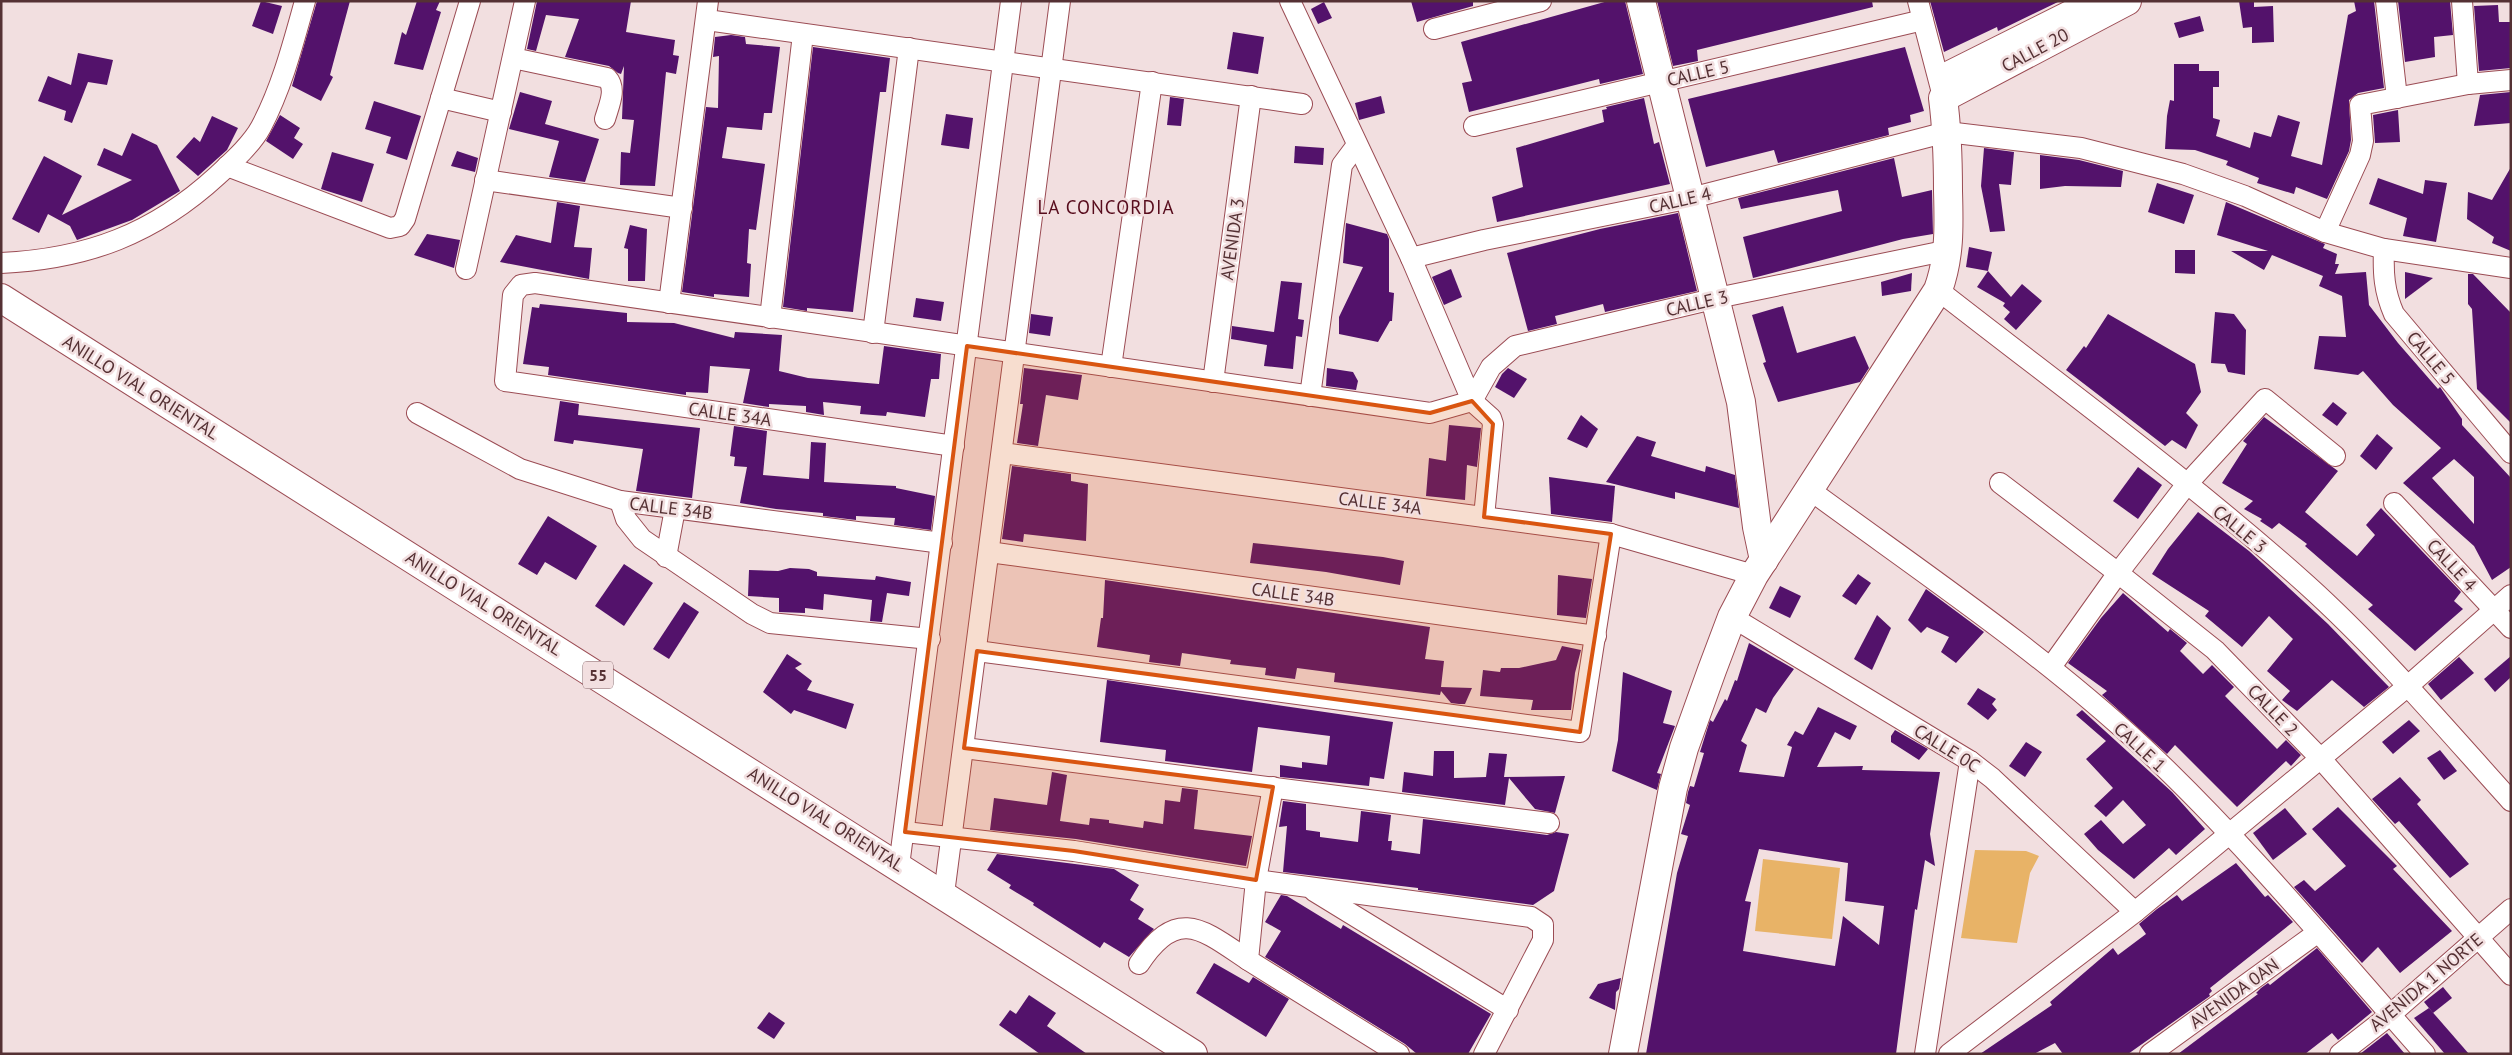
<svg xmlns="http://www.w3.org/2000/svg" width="2512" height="1055" font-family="'PT Sans',sans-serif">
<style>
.green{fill:#e8b367}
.building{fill:#53126b;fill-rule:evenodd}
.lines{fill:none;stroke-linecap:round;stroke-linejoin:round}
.street-casing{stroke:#9b4c54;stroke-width:22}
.secondary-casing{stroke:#9b4c54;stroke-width:30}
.highway-casing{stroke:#9b4c54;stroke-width:30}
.street{stroke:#fff;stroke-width:20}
.secondary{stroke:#fff;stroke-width:28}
.highway{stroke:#fff;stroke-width:28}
.marked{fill:#d95510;fill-opacity:0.2;stroke:#d95510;stroke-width:4;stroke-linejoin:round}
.labels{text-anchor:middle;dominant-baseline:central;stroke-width:5;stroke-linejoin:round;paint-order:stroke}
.shield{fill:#f2dfe0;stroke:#846568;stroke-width:1}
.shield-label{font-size:16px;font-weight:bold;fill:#553134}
.street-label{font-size:18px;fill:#553134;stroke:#f2dfe0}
.neighbourhood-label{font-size:19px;letter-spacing:1px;fill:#570b1c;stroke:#f2dfe0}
</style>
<rect width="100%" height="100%" fill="#f2dfe0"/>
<g class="green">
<path d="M1975 850 2026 851 2039 856 2030 873 2017 943 1961 938Z"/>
<path d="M1763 859 1840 868 1832 939 1755 931Z"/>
</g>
<g class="building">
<path d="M261 1 282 6 273 34 252 26Z"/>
<path d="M317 1H350L330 75 333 77 321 101 292 86Z"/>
<path d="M417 1H440L436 10 441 12 423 70 394 64 402 32 406 35Z"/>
<path d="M537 1H631L626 32 675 40 673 55 679 56 676 74 666 72 655 186 620 185 621 152 630 153 634 120 622 119 624 66 621 74 618 73 609 66 565 57 579 19 546 15 536 51 527 49Z"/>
<path d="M1411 1H1473V6L1417 22Z"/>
<path d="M1608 1H1625L1643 74 1600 84 1599 79 1469 112 1462 83 1472 81 1461 42Z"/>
<path d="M1657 1H1872L1873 7 1697 50 1698 61 1673 66Z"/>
<path d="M1930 1H2060L1998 31 1997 27 1944 52Z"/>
<path d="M2239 1H2254V7L2273 6 2274 42 2252 43V27L2243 28Z"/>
<path d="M2354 1H2374L2384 88 2358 93 2349 100 2351 140 2349 151 2327 199 2296 187 2294 194 2257 183 2259 178 2226 165 2228 161 2195 150 2165 149 2167 116 2170 100 2174 101V64H2199V71H2219V87H2213V118L2220 120 2216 136 2250 148 2254 132 2271 137 2278 115 2300 122 2291 156 2322 165 2348 15 2356 11Z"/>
<path d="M2398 1H2450L2453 35 2434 37 2435 57 2405 62Z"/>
<path d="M1324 2 1332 18 1318 24 1311 9Z"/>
<path d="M2498 5 2499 22H2511V68L2479 71 2474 6Z"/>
<path d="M2200 16 2204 31 2179 38 2174 23Z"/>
<path d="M1233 32 1264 37 1258 74 1227 69Z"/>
<path d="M731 35 745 37 746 44 780 47 772 113H764L762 130 727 127 722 158 765 164 756 230 749 229 747 263 751 264 749 297 714 294V297L682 292 706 107 718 108 719 56 713 57 715 37Z"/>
<path d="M813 47 890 58 886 92H880L853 312 807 308V311L783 307Z"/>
<path d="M1905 47 1924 111 1910 115 1911 122 1888 128 1889 135 1778 163 1774 150 1706 167 1688 99Z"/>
<path d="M78 53 113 60 107 85 88 82 72 123 64 120 66 111 38 101 48 76 71 85Z"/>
<path d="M520 92 552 101 545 124 599 139 585 182 549 177 559 141 509 129Z"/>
<path d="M2511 92V123L2474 126 2480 95Z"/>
<path d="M1381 96 1385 113 1359 120 1355 103Z"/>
<path d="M1170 97 1184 99 1181 126 1167 125Z"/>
<path d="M1644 98 1654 144 1659 142 1670 184 1497 222 1492 197 1523 187 1516 148 1604 122 1602 110 1607 109 1606 107Z"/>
<path d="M374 101 421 116 407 160 386 153 391 137 365 129Z"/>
<path d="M2398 110 2400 142 2375 143 2373 115Z"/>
<path d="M946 114 973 118 969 149 941 145Z"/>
<path d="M280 115 300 128 294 138 303 144 293 159 266 141Z"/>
<path d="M212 116 238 128 227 150 198 176 176 157 194 137 200 142Z"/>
<path d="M132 133 157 145 180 191 132 220 77 240 70 226 48 214 39 233 12 219 44 156 82 176 62 215 132 180 97 165 104 148 122 156Z"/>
<path d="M1295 146 1324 148 1323 165 1294 163Z"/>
<path d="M1984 148 2014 152 2011 185 1999 184 2005 231 1990 232 1981 186Z"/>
<path d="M457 151 478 158 475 172 451 166Z"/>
<path d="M332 152 374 164 362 202 321 189Z"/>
<path d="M2040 155 2079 160 2123 171 2121 187 2065 186 2040 189Z"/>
<path d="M1894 158 1902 197 1932 190 1933 234 1903 239 1753 278 1743 237 1842 211 1838 190 1741 209 1738 198Z"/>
<path d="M2511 167V251L2492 243 2494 237 2467 219 2468 192 2492 200Z"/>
<path d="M2378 178 2423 194 2425 180 2447 183 2436 242 2403 236 2407 218 2369 204Z"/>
<path d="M2157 183 2194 195 2184 224 2148 212Z"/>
<path d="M557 202 580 206 574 247 592 248 589 279 500 262 516 235 551 243Z"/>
<path d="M2226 202 2325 244 2323 248 2337 254 2335 264H2339L2335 274 2366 272 2369 305 2398 343 2438 389 2440 387 2462 419V425L2511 478V567L2492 580 2474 546 2403 483 2441 448 2393 405 2363 371 2358 375 2314 369 2319 336 2346 337 2342 296 2319 286 2323 276 2272 255 2264 270 2231 251H2268L2217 235ZM2454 459 2474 477V524L2432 478Z"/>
<path d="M1678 213 1697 291 1605 312 1603 304 1555 316 1557 324 1528 331 1507 253 1600 229Z"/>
<path d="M1346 223 1387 234 1389 239V292L1394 293 1392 321H1390L1378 342 1339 334V317L1363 267 1343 263Z"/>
<path d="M630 225 647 229 645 281H628V249L624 248Z"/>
<path d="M427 234 460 240 454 268 414 255Z"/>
<path d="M1969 247 1992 252 1988 271 1966 267Z"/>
<path d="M2175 250H2195V274L2175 273Z"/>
<path d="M1451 269 1462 297 1444 305 1432 277Z"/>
<path d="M1988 271 2011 297 2022 284 2042 301 2016 330 2004 319 2010 312 2003 306 2005 303 1977 287Z"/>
<path d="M2405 272 2433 278 2405 299Z"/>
<path d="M1912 273 1911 291 1882 296 1881 282Z"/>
<path d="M2468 274H2473L2511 313V423L2477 389 2472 309 2468 304Z"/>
<path d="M1281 281 1302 283 1298 319 1304 320 1302 337 1296 336 1293 369 1264 366 1267 345 1231 339 1232 326 1274 332Z"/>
<path d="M916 298 944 302 941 321 913 317Z"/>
<path d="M540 304 627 313V322L674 323 734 338 735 332 782 335 779 371 808 378 879 384 884 346 941 354 939 379H931L925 417 887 412 886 416 860 414 861 406 823 402 824 415 806 412V406L769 404V407L743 403 750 369 710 366 708 393 686 392V395L548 375 549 367 523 364 532 307 539 308Z"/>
<path d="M1783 306 1797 353 1855 336 1869 368 1860 382 1778 402 1763 363 1766 362 1752 315Z"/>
<path d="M2215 312 2234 314 2246 330 2245 375 2228 372 2225 364 2211 363Z"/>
<path d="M1031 314 1053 317 1050 336 1029 333Z"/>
<path d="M2108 314 2195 364 2201 392 2186 413 2198 425 2186 449 2172 440 2165 446 2066 370 2084 346 2086 348Z"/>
<path d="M1024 368 1082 375 1078 400 1046 395 1038 446 1017 443 1023 404H1020Z"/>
<path d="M1327 368 1353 372 1358 381 1356 390 1326 386Z"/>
<path d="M1508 368 1527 379 1514 398 1495 387 1502 374Z"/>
<path d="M560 401 579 404 578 415 700 428 692 498 636 491 643 449 574 440 573 444 554 441Z"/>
<path d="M2333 402 2347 413 2337 426 2322 415Z"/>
<path d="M1581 415 1598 429 1587 448 1567 439Z"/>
<path d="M2264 417 2338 471 2305 512 2357 556 2375 535 2366 525 2381 508 2461 592 2454 601 2463 609 2415 651 2368 609 2373 605 2305 546 2307 544 2279 523 2272 529 2260 521 2262 519 2244 509 2253 501 2222 483 2247 444 2243 441Z"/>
<path d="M1449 425 1481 428 1477 467 1467 465 1465 500 1426 496 1429 458 1446 461Z"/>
<path d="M734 426 767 431 763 475 809 479 811 442 826 443 824 482 896 486V488L935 496 931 530 894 525 895 518 856 516V520L823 516V513L776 509 740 503 747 467 734 466 735 457 730 456Z"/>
<path d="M2377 434 2393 448 2376 470 2360 456Z"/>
<path d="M1637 436 1656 442 1651 456 1705 472 1706 466 1735 475 1739 508 1675 492V499L1606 482Z"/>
<path d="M1012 466 1071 474V481L1088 484 1086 541 1024 534 1023 542 1002 539Z"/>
<path d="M2138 467 2162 485 2138 519 2113 501Z"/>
<path d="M1549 477 1615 486 1612 522 1551 514Z"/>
<path d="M2198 512 2249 551 2328 624 2389 687 2364 707 2332 680 2297 711 2282 700 2290 691 2267 671 2293 639 2269 616 2242 647 2205 616 2209 611 2152 574 2168 549Z"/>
<path d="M548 516 597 546 576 580 545 562 537 575 518 564Z"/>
<path d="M1253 543 1383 557 1404 561 1400 585 1326 572 1250 563Z"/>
<path d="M624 564 653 583 624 626 595 606Z"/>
<path d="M790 568 809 569 817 572V576L875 580 876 576 911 582 909 596 887 593 882 622 870 621 872 600 824 594 823 610 805 608V613L779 612V598L748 596 749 570 778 571Z"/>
<path d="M1858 574 1871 583 1856 605 1842 596Z"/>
<path d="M1558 575 1592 579 1586 618 1557 615Z"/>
<path d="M1105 580 1430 627 1425 659 1444 661 1441 687 1472 688 1465 704H1459L1451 703 1441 691 1440 695 1334 682 1335 673 1297 668 1295 679 1265 675 1266 668 1230 664 1231 660 1182 653 1180 666 1149 662 1150 655 1097 647 1101 618H1103Z"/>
<path d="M1780 586 1801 596 1790 618 1769 608Z"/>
<path d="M1926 589 1984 632 1956 663 1941 652 1949 637 1927 627 1921 633 1908 620Z"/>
<path d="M2123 593 2168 632 2170 629 2187 643 2180 651 2203 674 2212 665 2234 687 2225 696 2277 749 2286 740 2301 755 2291 766 2286 761 2237 807 2175 745 2167 754 2102 695 2107 691 2068 663 2101 618Z"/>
<path d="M684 602 699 612 669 659 653 649Z"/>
<path d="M1877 615 1891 628 1872 670 1854 659Z"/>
<path d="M1749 643 1794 669 1773 698 1766 713 1756 708 1741 741 1747 745 1739 772 1784 777 1792 747 1787 745 1795 731 1803 735 1818 707 1857 726 1850 740 1835 732 1817 767 1863 766 1862 770 1940 772 1930 834 1935 866 1925 860 1917 910 1915 909 1896 1054H1646L1677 873 1688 836 1681 834 1690 805 1686 803 1688 792 1690 786 1694 787 1704 753 1700 752 1710 720 1713 722 1725 699 1727 701 1735 680 1737 681ZM1759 849 1848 863 1845 901 1884 906 1879 945 1843 916 1835 966 1743 951 1751 902 1745 901Z"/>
<path d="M1562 646 1581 650 1575 673 1571 710H1531L1533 700 1480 696 1483 670 1500 672 1501 668H1519L1556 660Z"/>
<path d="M787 654 802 664 795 668 812 681 807 690 854 704 846 729 794 710 791 714 763 692Z"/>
<path d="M2511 656V677L2495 692 2484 679Z"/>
<path d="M2459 657 2474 673 2441 700 2428 684Z"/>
<path d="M1623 672 1672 691 1663 723 1675 726 1657 773 1661 774 1657 790 1612 771 1618 740Z"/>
<path d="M1107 680 1393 722 1384 779 1370 777 1369 786 1280 777V765L1302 768V762L1327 765 1330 736 1258 727 1252 772 1165 761 1166 750 1100 742Z"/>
<path d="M1978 688 1996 699 1992 704 1997 710 1988 720 1967 704Z"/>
<path d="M2082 710 2172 792 2205 829 2176 855 2169 848 2134 879 2098 850 2084 834 2101 820 2123 844 2146 825 2123 800 2106 817 2094 806 2113 788 2086 759 2106 741 2076 715Z"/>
<path d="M2409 720 2420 731 2393 754 2382 742Z"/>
<path d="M1895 730 1928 749 1919 760 1891 742V736Z"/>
<path d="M2026 742 2042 752 2025 777 2009 766Z"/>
<path d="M2440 750 2457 771 2444 780 2427 758Z"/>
<path d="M1434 751H1454V778L1486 777 1489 753 1507 754 1504 777 1565 776 1555 813 1535 809 1509 778 1505 805 1402 792 1404 772 1433 776Z"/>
<path d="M1052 772 1067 775 1060 821 1089 825 1090 818 1109 820V823L1143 828 1144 821 1163 824 1165 800 1180 802 1182 788 1198 790 1194 829 1252 836 1246 866 1076 839 990 830 994 798 1047 805Z"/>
<path d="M2400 777 2421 800 2417 804 2469 864 2450 878 2399 821 2395 824 2372 799Z"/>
<path d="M1283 801 1306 804V830L1320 832V837L1358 842 1361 811 1391 815 1388 841H1392L1391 850 1420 854 1423 819 1547 835 1556 832 1569 834 1554 891 1533 905 1418 890V888L1283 872 1287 826 1279 827Z"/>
<path d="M2338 807 2397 866 2393 869 2452 931 2400 973 2378 947 2362 963 2294 887 2304 880 2315 891 2346 866 2312 829Z"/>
<path d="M2285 808 2307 834 2273 860 2253 833Z"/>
<path d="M997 854 1114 869 1139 885 1130 900 1144 909 1138 919 1154 929 1129 957 1104 942 1100 948 1033 905 1034 903 1009 888 1011 885 987 870Z"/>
<path d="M2236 863 2265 897 2268 895 2293 922 2210 988 2212 991 2209 994 2210 996 2128 1054H2063L2055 1043 2034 1054H1980L2052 1005 2050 1002 2113 948 2118 955 2146 934 2139 924 2157 909 2177 895 2182 901Z"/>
<path d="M1281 895 1287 896 1341 929 1343 925 1491 1014 1468 1054H1417L1405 1044 1265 957 1281 931 1265 922Z"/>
<path d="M2317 948 2372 1012 2338 1040 2332 1033 2305 1054H2178L2258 994 2256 993 2261 988 2268 983 2270 985Z"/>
<path d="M1214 963 1249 983 1253 977 1289 999 1266 1037 1196 993Z"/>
<path d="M1621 978 1619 989 1616 992 1615 1010 1589 998 1598 984Z"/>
<path d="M2443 987 2452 998 2433 1013 2424 1002Z"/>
<path d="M1029 995 1056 1013 1047 1026 1087 1054H1040L999 1025 1010 1010 1016 1014Z"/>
<path d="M2429 1008 2469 1054H2445L2414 1018Z"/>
<path d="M769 1012 785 1023 774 1039 757 1028Z"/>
<path d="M2387 1033 2405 1054H2360Z"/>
</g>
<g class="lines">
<defs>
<g id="street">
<path d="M1290 1 1411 258 1472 401 1491 418 1493 424 1484 517"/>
<path d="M1918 1 1941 89"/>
<path d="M2386 1 2397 98"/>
<path d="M2462 1 2468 84"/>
<path d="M707 20 1302 104"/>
<path d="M1434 29 1541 1"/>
<path d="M513 58 607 78C617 89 609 105 605 119"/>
<path d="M1939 76 2089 1"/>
<path d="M441 98 501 112"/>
<path d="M1474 126 1923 20"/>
<path d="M227 166 390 228 400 226 405 219 470 1"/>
<path d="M485 180 682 208"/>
<path d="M2325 232 2360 155 2363 141 2360 105 2468 84 2511 80"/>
<path d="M2384 249C2383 273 2384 291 2394 314L2511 453"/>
<path d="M1411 258 1484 240 1691 198 1947 132 2081 148 2183 174 2245 196 2325 232 2384 249 2511 268"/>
<path d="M1 263C87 259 154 234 218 175 232 162 252 144 261 127 282 87 293 44 305 1"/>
<path d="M466 269 525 1"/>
<path d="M1938 290C2062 387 2190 480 2307 585 2380 651 2445 728 2511 801"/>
<path d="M669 303 708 1"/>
<path d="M770 318 803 34"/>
<path d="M873 333 909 48"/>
<path d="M1111 367 1152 82"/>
<path d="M1213 382 1251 96"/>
<path d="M1310 396 1342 165 1357 145"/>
<path d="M417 413 520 469 620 501 942 543"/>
<path d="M954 446 505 381 513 295 521 285 535 283 1430 413 1472 401 1491 367 1515 346 1717 298 1949 250"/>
<path d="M1002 453 1611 534 1754 575"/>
<path d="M2000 483 2118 573 2215 650 2321 759 2511 975"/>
<path d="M1810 490C1923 573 2041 652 2143 747 2244 842 2333 950 2425 1054"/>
<path d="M620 501 626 519 642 539 752 614 770 623 930 639"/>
<path d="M2394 503 2511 628"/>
<path d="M989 552 1596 636"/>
<path d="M666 557 675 509"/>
<path d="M1732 617 1970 761 1992 778 2135 912"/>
<path d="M977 651 1580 732 1611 534"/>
<path d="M2051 667 2118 573 2187 484 2265 399 2335 456"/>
<path d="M964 748 1549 823"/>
<path d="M1273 787 1256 880 1248 960 1399 1054"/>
<path d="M905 832 1074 851 1256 880 1531 917 1543 925V940L1484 1054"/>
<path d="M899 866 1011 1"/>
<path d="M1314 891 1508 1010"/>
<path d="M944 894 1060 1"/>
<path d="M1139 964C1177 906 1202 929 1248 960"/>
<path d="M1925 1054 1970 761"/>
<path d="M1949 1054 2135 912 2408 686 2511 595"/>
<path d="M2150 1054 2317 933"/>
<path d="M2340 1054 2390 1015 2511 909"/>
</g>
<g id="secondary">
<path d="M1641 1 1741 402 1757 527 1764 560"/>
<path d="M1623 1054 1673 788 1684 748 1712 670 1732 617 1754 575 1938 290C1950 257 1949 226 1948 191 1948 159 1947 129 1943 98L2127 1"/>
</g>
<path id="highway" d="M1 298 1193 1054"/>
</defs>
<use href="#street" class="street-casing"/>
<use href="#secondary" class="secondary-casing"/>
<use href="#highway" class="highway-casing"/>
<use href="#street" class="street"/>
<use href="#secondary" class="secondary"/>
<use href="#highway" class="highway"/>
</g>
<path class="marked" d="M967 346 1430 413 1472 401 1493 424 1484 517 1611 534 1580 732 977 651 964 748 1273 787 1256 880 1074 851 905 832Z"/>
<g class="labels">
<rect class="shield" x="583" y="661.5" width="30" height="27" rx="4"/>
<g class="shield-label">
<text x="598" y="675">55</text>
</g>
<g class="street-label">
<text transform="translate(2035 50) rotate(-28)">CALLE 20</text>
<text transform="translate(1698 73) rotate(-13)">CALLE 5</text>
<text transform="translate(1680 200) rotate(-13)">CALLE 4</text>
<text transform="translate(1232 239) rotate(-82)">AVENIDA 3</text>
<text transform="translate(1697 303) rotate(-13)">CALLE 3</text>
<text transform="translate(2431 358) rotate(50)">CALLE 5</text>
<text transform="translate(141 387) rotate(32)">ANILLO VIAL ORIENTAL</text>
<text transform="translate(730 414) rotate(8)">CALLE 34A</text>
<text transform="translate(1380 503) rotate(7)">CALLE 34A</text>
<text transform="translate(671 508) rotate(7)">CALLE 34B</text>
<text transform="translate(2240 529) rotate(40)">CALLE 3</text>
<text transform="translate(2452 565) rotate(47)">CALLE 4</text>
<text transform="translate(1293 594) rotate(8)">CALLE 34B</text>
<text transform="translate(484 603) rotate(32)">ANILLO VIAL ORIENTAL</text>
<text transform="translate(2273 710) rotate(46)">CALLE 2</text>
<text transform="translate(2140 747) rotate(43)">CALLE 1</text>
<text transform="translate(1947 748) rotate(32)">CALLE 0C</text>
<text transform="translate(826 819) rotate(32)">ANILLO VIAL ORIENTAL</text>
<text transform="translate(2426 982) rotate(-40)">AVENIDA 1 NORTE</text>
<text transform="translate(2234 993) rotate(-36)">AVENIDA 0AN</text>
</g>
<g class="neighbourhood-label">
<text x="1106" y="207">LA CONCORDIA</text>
</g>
</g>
<rect width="2512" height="1055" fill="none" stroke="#553134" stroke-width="5"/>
</svg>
